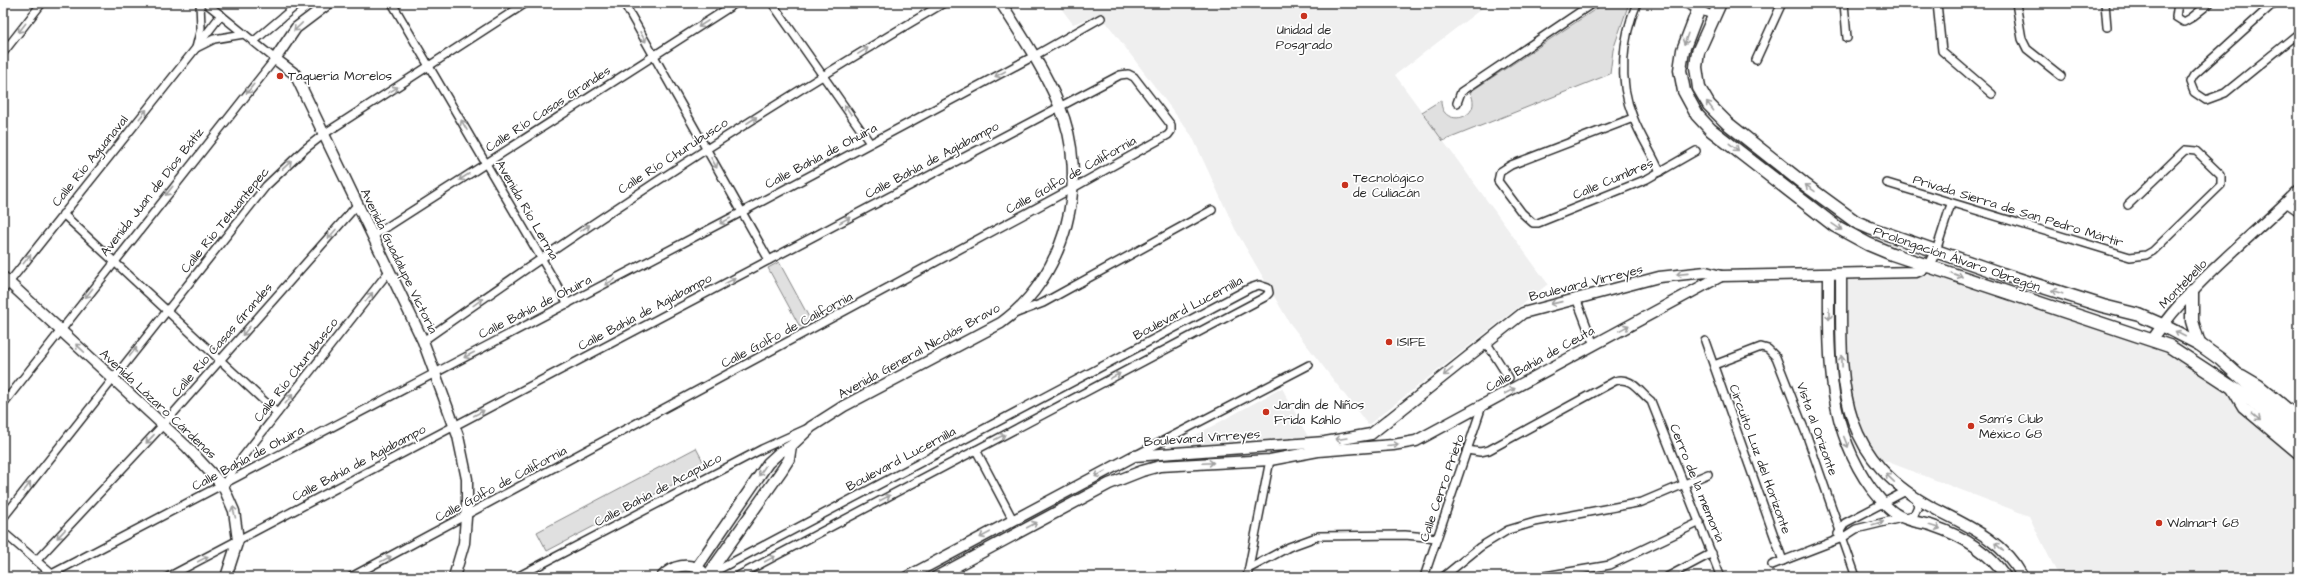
<svg xmlns="http://www.w3.org/2000/svg" width="2302" height="580" font-family="'Architects Daughter',sans-serif">
<style>
.built{fill:#efefef}
.green{fill:#e0e0e0;stroke:#868686}
.lines{fill:none;stroke-linecap:round;stroke-linejoin:round}
.street-casing{stroke:#2b2b2b;stroke-width:10}
.secondary-casing{stroke:#2b2b2b;stroke-width:13}
.primary-casing{stroke:#2b2b2b;stroke-width:15}
.street{stroke:#fff;stroke-width:7}
.secondary{stroke:#fff;stroke-width:10}
.primary{stroke:#fff;stroke-width:12}
.oneway{stroke:#a0a0a0}
.poi-dot{fill:#c8321e;stroke:#fff;stroke-width:1.5}
.labels{text-anchor:middle;dominant-baseline:central;stroke-width:3.5;stroke-linejoin:round;paint-order:stroke}
.poi-label{font-size:13px;fill:#2b2b2b;stroke:#fff;text-anchor:start}
.street-label{font-size:13px;fill:#2b2b2b;stroke:#fff}
</style>
<rect width="100%" height="100%" fill="#fff"/>
<filter id="ink" filterUnits="userSpaceOnUse"><feTurbulence type="fractalNoise" baseFrequency=".025" numOctaves="2"/><feDisplacementMap in="SourceGraphic" scale="8" xChannelSelector="R" yChannelSelector="G"/><feConvolveMatrix kernelMatrix="1 2 1 2 8 2 1 2 1" color-interpolation-filters="sRGB"/></filter>
<g filter="url(#ink)">
<g class="built">
<path d="M1057 3H1489L1395 75 1548 284 1368 425 1289 322 1235 229 1192 136 1100 14 1073 24Z"/>
<path d="M1936 268 2195 362 2299 444V577H2059L2029 516 1870 455 1850 415 1841 275Z"/>
<path d="M1282 388 1308 437 1172 448Z"/>
</g>
<g class="green">
<path d="M1605 3H1629L1613 50 1610 74 1443 141 1422 112 1441 100C1440 129 1485 120 1470 92Z"/>
<path d="M779 262 811 321 800 327 768 268Z"/>
<path d="M696 448 706 467 547 551 537 532Z"/>
</g>
<g class="lines">
<defs>
<g id="street">
<path d="M392 3 568 304"/>
<path d="M624 3 769 260"/>
<path d="M772 3 870 143"/>
<path d="M1637 3C1622 38 1618 81 1633 117 1640 136 1652 153 1660 172"/>
<path d="M1683 3 1714 16"/>
<path d="M1844 3 1847 38"/>
<path d="M1937 3 1942 51 1992 94"/>
<path d="M2016 3 2022 39 2027 49 2061 76"/>
<path d="M2105 3 2107 27"/>
<path d="M2178 3 2176 17 2184 22 2191 18 2210 3"/>
<path d="M2274 3 2194 75 2190 82 2194 92 2206 100 2225 93 2299 33"/>
<path d="M253 42 299 3"/>
<path d="M198 45 221 15"/>
<path d="M196 48 201 28 200 3"/>
<path d="M3 53 42 3"/>
<path d="M1756 60 1782 3"/>
<path d="M1457 103 1461 92 1593 3"/>
<path d="M1633 118 1511 165 1500 172 1498 181 1522 213 1533 223H1538L1647 179 1696 151"/>
<path d="M1887 183 2130 257 2146 255 2153 251 2221 185V175L2196 151 2185 150 2128 205"/>
<path d="M2286 203 2299 212"/>
<path d="M63 214 277 413"/>
<path d="M373 236 736 3"/>
<path d="M1936 251 1951 204"/>
<path d="M3 290 196 48 214 39 244 34"/>
<path d="M1576 298 1594 345"/>
<path d="M1014 314 1043 303 1212 210"/>
<path d="M423 341C592 221 765 108 944 3"/>
<path d="M1705 341 1783 561"/>
<path d="M1486 342 1509 378"/>
<path d="M1714 365 1761 347 1768 349 1776 357 1807 436 1856 577"/>
<path d="M3 404 275 59 206 3"/>
<path d="M976 450 1013 520"/>
<path d="M1467 450 1480 452 1489 450 1615 381C1632 376 1639 392 1651 401L1720 575"/>
<path d="M1136 455 1309 365"/>
<path d="M224 484 238 463 390 270"/>
<path d="M3 518 266 186 305 149 324 134 526 3"/>
<path d="M3 532 54 576"/>
<path d="M1838 534 1845 523 1906 491"/>
<path d="M37 560 163 425 358 204"/>
<path d="M1772 565 1842 538 1856 529 1914 515 1918 506 1915 497"/>
<path d="M1250 568 1289 547 1319 536 1405 535 1437 538"/>
<path d="M948 571 970 577"/>
<path d="M710 574 1250 288 1259 285 1268 288 1269 293 1265 297 736 577"/>
<path d="M46 577 742 212 1034 56 1101 18"/>
<path d="M168 577 1120 75 1128 74 1134 77 1171 125V131L1168 135 1073 188 351 577"/>
<path d="M517 577 762 449 806 429"/>
<path d="M1247 577 1270 460"/>
<path d="M1424 577 1482 406"/>
<path d="M1443 577 1480 547 1508 530 1535 522 1642 502 1708 474"/>
<path d="M1539 577 1610 565 1700 522"/>
<path d="M1667 577 1712 553"/>
</g>
<g id="secondary">
<path d="M329 3 296 28 275 59 295 74 423 341 458 436 467 479V505L464 543 454 577"/>
<path d="M1829 275C1829 349 1825 425 1871 488 1880 499 1890 513 1904 518 1913 522 1924 523 1933 526 1963 536 1988 551 2006 577"/>
<path d="M1841 275C1842 377 1831 455 1937 510 1971 527 2004 542 2023 577"/>
<path d="M3 277 187 447 223 486 234 511 238 540 226 577"/>
<path d="M2152 340C2191 282 2250 239 2299 190"/>
<path d="M2242 375 2259 385 2299 418"/>
<path d="M2231 387 2243 407 2299 454"/>
<path d="M697 567 768 463 780 452 791 446 811 427 844 406 1001 323C1066 277 1091 179 1059 105 1044 69 1022 36 1001 3"/>
<path d="M708 575 782 470 789 459 791 446"/>
<path d="M662 577C672 565 689 562 702 571"/>
<path d="M907 577 1134 456 1325 442 1371 434 1523 313 1659 277 1706 272 1721 276"/>
<path d="M936 577 1109 484 1142 471 1160 466 1270 460 1318 451 1393 445 1416 441 1721 276 1916 272 1929 266 1936 251"/>
</g>
<g id="primary">
<path d="M1701 3 1683 50 1680 70 1684 91 1697 115 1711 130 1835 226 1868 244 1892 254 2169 346 2250 399 2299 442"/>
<path d="M1720 3 1698 52 1696 67 1699 88 1709 105 1727 123 1804 184 1856 222 1870 228 2002 274 2103 306 2139 315 2162 325 2199 344 2220 359 2299 430"/>
<path d="M2192 291V321L2199 344"/>
</g>
</defs>
<use href="#street" class="street-casing"/>
<use href="#secondary" class="secondary-casing"/>
<use href="#primary" class="primary-casing"/>
<use href="#street" class="street"/>
<use href="#secondary" class="secondary"/>
<use href="#primary" class="primary"/>
</g>
<defs><path id="oneway-shaft" d="M-6 0H5M1.5-3L5.5 0L1.5 3" fill="none" stroke-width="1.6" stroke-linecap="round" stroke-linejoin="round"/></defs>
<g class="oneway">
<use href="#oneway-shaft" transform="translate(703 24) rotate(147)"/>
<use href="#oneway-shaft" transform="translate(298 27) rotate(136)"/>
<use href="#oneway-shaft" transform="translate(22 28) rotate(128)"/>
<use href="#oneway-shaft" transform="translate(643 37) rotate(61)"/>
<use href="#oneway-shaft" transform="translate(1686 39) rotate(109)"/>
<use href="#oneway-shaft" transform="translate(863 51) rotate(-31)"/>
<use href="#oneway-shaft" transform="translate(1000 74) rotate(152)"/>
<use href="#oneway-shaft" transform="translate(250 89) rotate(129)"/>
<use href="#oneway-shaft" transform="translate(393 90) rotate(-32)"/>
<use href="#oneway-shaft" transform="translate(1710 106) rotate(-127)"/>
<use href="#oneway-shaft" transform="translate(848 110) rotate(-124)"/>
<use href="#oneway-shaft" transform="translate(143 114) rotate(-51)"/>
<use href="#oneway-shaft" transform="translate(752 120) rotate(-33)"/>
<use href="#oneway-shaft" transform="translate(464 125) rotate(-120)"/>
<use href="#oneway-shaft" transform="translate(1734 147) rotate(38)"/>
<use href="#oneway-shaft" transform="translate(714 163) rotate(61)"/>
<use href="#oneway-shaft" transform="translate(287 165) rotate(-43)"/>
<use href="#oneway-shaft" transform="translate(464 177) rotate(147)"/>
<use href="#oneway-shaft" transform="translate(1810 188) rotate(-145)"/>
<use href="#oneway-shaft" transform="translate(169 191) rotate(129)"/>
<use href="#oneway-shaft" transform="translate(845 220) rotate(-28)"/>
<use href="#oneway-shaft" transform="translate(725 221) rotate(152)"/>
<use href="#oneway-shaft" transform="translate(1837 227) rotate(34)"/>
<use href="#oneway-shaft" transform="translate(585 228) rotate(-33)"/>
<use href="#oneway-shaft" transform="translate(332 234) rotate(131)"/>
<use href="#oneway-shaft" transform="translate(27 259) rotate(-51)"/>
<use href="#oneway-shaft" transform="translate(1682 274) rotate(174)"/>
<use href="#oneway-shaft" transform="translate(1957 275) rotate(20)"/>
<use href="#oneway-shaft" transform="translate(730 281) rotate(-28)"/>
<use href="#oneway-shaft" transform="translate(610 282) rotate(152)"/>
<use href="#oneway-shaft" transform="translate(2057 292) rotate(-162)"/>
<use href="#oneway-shaft" transform="translate(89 293) rotate(128)"/>
<use href="#oneway-shaft" transform="translate(369 297) rotate(-52)"/>
<use href="#oneway-shaft" transform="translate(478 302) rotate(-36)"/>
<use href="#oneway-shaft" transform="translate(1556 303) rotate(167)"/>
<use href="#oneway-shaft" transform="translate(1829 314) rotate(89)"/>
<use href="#oneway-shaft" transform="translate(1624 328) rotate(-29)"/>
<use href="#oneway-shaft" transform="translate(246 331) rotate(131)"/>
<use href="#oneway-shaft" transform="translate(2180 334) rotate(-153)"/>
<use href="#oneway-shaft" transform="translate(80 348) rotate(-137)"/>
<use href="#oneway-shaft" transform="translate(133 352) rotate(-51)"/>
<use href="#oneway-shaft" transform="translate(469 355) rotate(153)"/>
<use href="#oneway-shaft" transform="translate(1842 361) rotate(-91)"/>
<use href="#oneway-shaft" transform="translate(1448 372) rotate(141)"/>
<use href="#oneway-shaft" transform="translate(1115 376) rotate(-28)"/>
<use href="#oneway-shaft" transform="translate(1510 391) rotate(-28)"/>
<use href="#oneway-shaft" transform="translate(289 399) rotate(-52)"/>
<use href="#oneway-shaft" transform="translate(479 413) rotate(-28)"/>
<use href="#oneway-shaft" transform="translate(2256 417) rotate(40)"/>
<use href="#oneway-shaft" transform="translate(1000 437) rotate(-28)"/>
<use href="#oneway-shaft" transform="translate(150 439) rotate(133)"/>
<use href="#oneway-shaft" transform="translate(1341 439) rotate(171)"/>
<use href="#oneway-shaft" transform="translate(1846 442) rotate(68)"/>
<use href="#oneway-shaft" transform="translate(1393 445) rotate(-5)"/>
<use href="#oneway-shaft" transform="translate(1208 463) rotate(-3)"/>
<use href="#oneway-shaft" transform="translate(762 471) rotate(124)"/>
<use href="#oneway-shaft" transform="translate(1100 474) rotate(152)"/>
<use href="#oneway-shaft" transform="translate(1890 478) rotate(-136)"/>
<use href="#oneway-shaft" transform="translate(27 487) rotate(-52)"/>
<use href="#oneway-shaft" transform="translate(885 498) rotate(-28)"/>
<use href="#oneway-shaft" transform="translate(234 512) rotate(-104)"/>
<use href="#oneway-shaft" transform="translate(1878 523) rotate(-16)"/>
<use href="#oneway-shaft" transform="translate(1032 525) rotate(-28)"/>
<use href="#oneway-shaft" transform="translate(1935 527) rotate(18)"/>
<use href="#oneway-shaft" transform="translate(61 534) rotate(133)"/>
<use href="#oneway-shaft" transform="translate(985 535) rotate(152)"/>
<use href="#oneway-shaft" transform="translate(1999 547) rotate(-136)"/>
<use href="#oneway-shaft" transform="translate(203 559) rotate(-28)"/>
<use href="#oneway-shaft" transform="translate(386 559) rotate(-28)"/>
<use href="#oneway-shaft" transform="translate(770 559) rotate(-28)"/>
</g>
</g>
<g class="poi-dot">
<circle cx="1304" cy="16" r="4"/>
<circle cx="280" cy="76" r="4"/>
<circle cx="1345" cy="185" r="4"/>
<circle cx="1389" cy="342" r="4"/>
<circle cx="1266" cy="412" r="4"/>
<circle cx="1971" cy="426" r="4"/>
<circle cx="2159" cy="523" r="4"/>
</g>
<g class="labels">
<g class="poi-label">
<text x="1304" y="30" text-anchor="middle">Unidad de<tspan x="1304" dy="15">Posgrado</tspan></text>
<text x="288" y="76">Taquería Morelos</text>
<text x="1353" y="178">Tecnológico<tspan x="1353" dy="15">de Culiacán</tspan></text>
<text x="1397" y="342">ISIFE</text>
<text x="1274" y="405">Jardín de Niños<tspan x="1274" dy="15">Frida Kahlo</tspan></text>
<text x="1979" y="419">Sam's Club<tspan x="1979" dy="15">México 68</tspan></text>
<text x="2167" y="523">Walmart 68</text>
</g>
<g class="street-label">
<text transform="translate(548 109) rotate(-33)">Calle Río Casas Grandes</text>
<text transform="translate(673 156) rotate(-33)">Calle Río Churubusco</text>
<text transform="translate(821 156) rotate(-28)">Calle Bahía de Ohuira</text>
<text transform="translate(932 160) rotate(-28)">Calle Bahía de Agiabampo</text>
<text transform="translate(90 161) rotate(-51)">Calle Río Aguanaval</text>
<text transform="translate(1071 175) rotate(-29)">Calle Golfo de California</text>
<text transform="translate(1613 179) rotate(-23)">Calle Cumbres</text>
<text transform="translate(152 192) rotate(-52)">Avenida Juan de Dios Bátiz</text>
<text transform="translate(527 210) rotate(60)">Avenida Río Lerma</text>
<text transform="translate(2018 211) rotate(17)">Privada Sierra de San Pedro Mártir</text>
<text transform="translate(225 220) rotate(-51)">Calle Río Tehuantepec</text>
<text transform="translate(1957 259) rotate(19)">Prolongación Álvaro Obregón</text>
<text transform="translate(399 261) rotate(64)">Avenida Guadalupe Victoria</text>
<text transform="translate(1586 283) rotate(-14)">Boulevard Virreyes</text>
<text transform="translate(2183 284) rotate(-46)">Montebello</text>
<text transform="translate(535 307) rotate(-27)">Calle Bahía de Ohuira</text>
<text transform="translate(1188 308) rotate(-28)">Boulevard Lucernilla</text>
<text transform="translate(645 312) rotate(-28)">Calle Bahía de Agiabampo</text>
<text transform="translate(787 330) rotate(-28)">Calle Golfo de California</text>
<text transform="translate(222 340) rotate(-49)">Calle Río Casas Grandes</text>
<text transform="translate(919 351) rotate(-29)">Avenida General Nicolás Bravo</text>
<text transform="translate(1540 359) rotate(-29)">Calle Bahía de Ceuta</text>
<text transform="translate(296 370) rotate(-52)">Calle Río Churubusco</text>
<text transform="translate(158 404) rotate(43)">Avenida Lázaro Cárdenas</text>
<text transform="translate(1817 429) rotate(70)">Vista al Orizonte</text>
<text transform="translate(1202 438) rotate(-4)">Boulevard Virreyes</text>
<text transform="translate(248 458) rotate(-28)">Calle Bahía de Ohuira</text>
<text transform="translate(901 459) rotate(-28)">Boulevard Lucernilla</text>
<text transform="translate(1760 459) rotate(70)">Circuito Luz del Horizonte</text>
<text transform="translate(359 463) rotate(-28)">Calle Bahía de Agiabampo</text>
<text transform="translate(1697 483) rotate(68)">Cerro de la memoria</text>
<text transform="translate(501 484) rotate(-28)">Calle Golfo de California</text>
<text transform="translate(1442 488) rotate(-71)">Calle Cerro Prieto</text>
<text transform="translate(658 490) rotate(-28)">Calle Bahía de Acapulco</text>
</g>
</g>
<rect width="2302" height="580" fill="none" stroke="#fff" stroke-width="16"/>
<rect x="8" y="8" width="2286" height="564" fill="none" stroke="#2b2b2b" stroke-width="1.5" filter="url(#ink)"/>
</svg>
